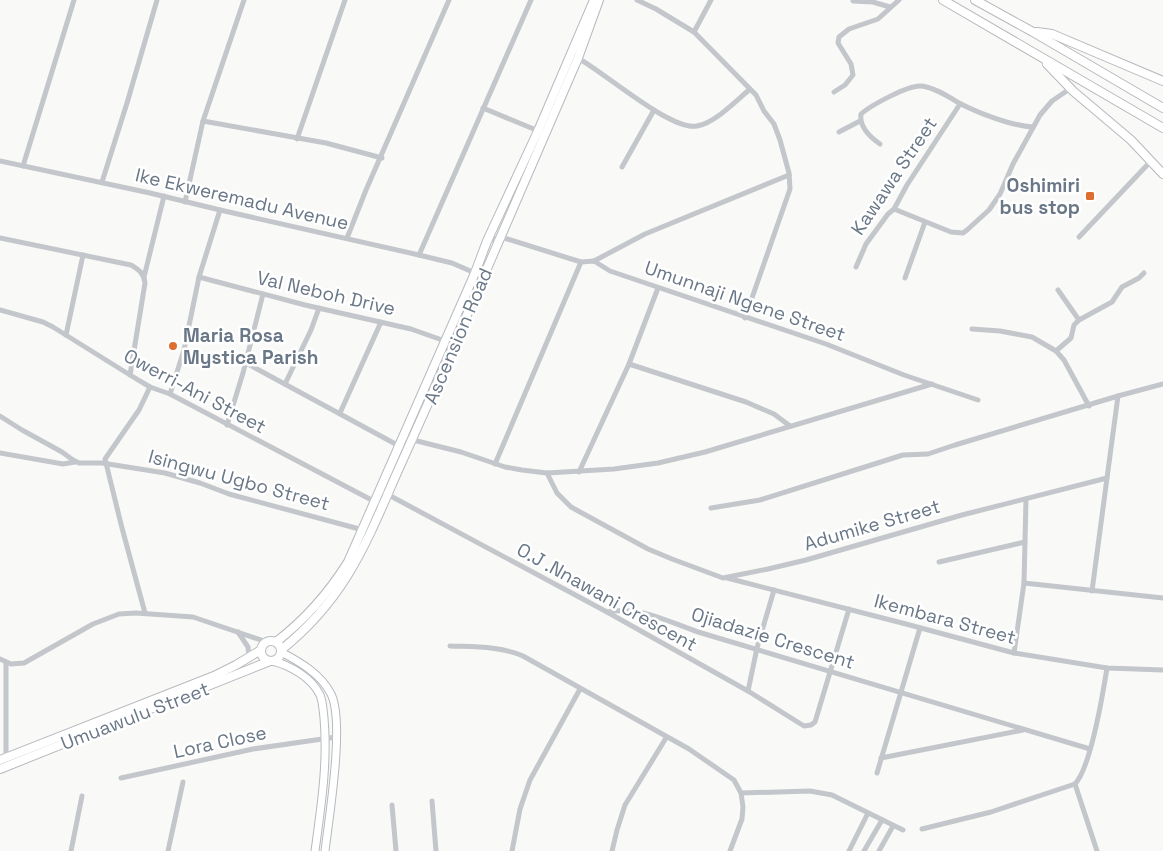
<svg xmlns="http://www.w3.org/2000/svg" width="1163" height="851" font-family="'Space Grotesk',sans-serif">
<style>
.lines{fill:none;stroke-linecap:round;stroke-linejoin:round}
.secondary-casing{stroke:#b5babf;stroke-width:9}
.primary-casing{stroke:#b6babe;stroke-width:10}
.trunk-casing{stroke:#b6b9bd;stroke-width:10}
.minor{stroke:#c3c6ca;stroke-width:5}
.secondary{stroke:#fff;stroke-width:7}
.primary{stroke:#fff;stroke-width:8}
.trunk{stroke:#fff;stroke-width:8}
.poi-dot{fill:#de6d32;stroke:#fff;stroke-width:2}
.labels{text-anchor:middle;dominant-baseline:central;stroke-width:5;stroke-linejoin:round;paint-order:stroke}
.street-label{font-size:19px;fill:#697787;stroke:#fff}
.poi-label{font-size:19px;font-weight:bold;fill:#697787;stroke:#fff;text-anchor:end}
</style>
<rect width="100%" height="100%" fill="#f9f9f7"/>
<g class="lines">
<defs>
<g id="secondary">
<path d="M281 652C300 662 321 674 331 694 345 722 329 817 325 851"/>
<path d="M272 661C290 665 312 678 320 695 323 702 323 711 324 718 328 763 321 807 315 851"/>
</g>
<g id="primary">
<circle cx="271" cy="651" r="10"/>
<path d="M276 642C306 619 328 594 348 562L475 273 487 241 538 131 594 0"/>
<path d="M281 650C344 600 365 546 396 475 413 437 430 399 447 361 491 260 534 159 578 58L599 0"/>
<path d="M0 760 214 676 236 665 261 650"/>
<path d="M0 769 270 661"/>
</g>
<g id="trunk">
<path d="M943 0 1163 128"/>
<path d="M975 0 1033 32 1163 108"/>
<path d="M1037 32 1052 34 1163 81"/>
<path d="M1047 64 1073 91 1131 140 1163 174"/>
</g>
</defs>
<use href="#secondary" class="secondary-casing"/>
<use href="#primary" class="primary-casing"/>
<use href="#trunk" class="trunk-casing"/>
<g class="minor">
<path d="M637 0 656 9 694 32 756 95 764 111 774 124 780 140 789 173 790 189 745 318"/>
<path d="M853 1 873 2 890 7"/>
<path d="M694 32 711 0"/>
<path d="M576 57C603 71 670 131 697 126 715 123 737 100 750 89"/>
<path d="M834 92 845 85 853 75 851 64 838 43 839 37 849 29 878 19 899 0"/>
<path d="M483 108 541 132"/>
<path d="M203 121 326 143 382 158"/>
<path d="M839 132 860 121"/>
<path d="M297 139 345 0"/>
<path d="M880 144C870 137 859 127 861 114 871 105 907 86 920 86 932 86 949 97 959 103 978 113 1012 126 1033 127"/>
<path d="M0 161 150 193 220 210 419 255 452 263 475 273"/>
<path d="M23 166 74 0"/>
<path d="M622 167 654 110"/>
<path d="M102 182 127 103 157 0"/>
<path d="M185 202 203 121 244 0"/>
<path d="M894 209 951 232 963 233 967 230 989 210 1000 194 1013 164 1040 115 1052 101 1071 88"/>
<path d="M1079 237 1151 161"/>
<path d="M0 238 131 265C139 270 144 273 145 283L130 375"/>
<path d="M347 238 366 190 449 0"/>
<path d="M487 241 501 237 581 262 594 261 610 271 826 344 904 375 978 400"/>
<path d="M419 255C457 170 493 85 531 0"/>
<path d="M594 261 645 234 789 175"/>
<path d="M856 267 866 244 888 214 894 209 907 185 960 104"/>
<path d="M144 277 164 196"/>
<path d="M199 277 305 305 411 329 445 341"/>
<path d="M905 278 925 222"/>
<path d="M1058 290 1079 320"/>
<path d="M0 310 43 322 53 327 130 375 150 387 170 394 383 506"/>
<path d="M972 329 1000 331 1032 337 1056 351"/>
<path d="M66 335 83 255"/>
<path d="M246 363 401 447"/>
<path d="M629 364 746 402 774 414 790 426"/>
<path d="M285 384 311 330 319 308"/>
<path d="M170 394 184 350 199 277 220 210"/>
<path d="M1089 406 1064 360 1056 351 1071 338 1074 325 1079 320 1112 302 1122 287 1139 278 1144 273"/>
<path d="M340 413 381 322"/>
<path d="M0 416 22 430 62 452 73 460 79 463H102L165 473 200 483 229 494 363 530"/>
<path d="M227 425 243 373 263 294"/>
<path d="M409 439 461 452 505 467 522 470 547 473 614 469 658 463 705 452 932 384"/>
<path d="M0 453 63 464 75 462"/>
<path d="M495 464 581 262"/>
<path d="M579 472 629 364 658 288"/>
<path d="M547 473 557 493 571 507 648 549 672 559 723 578 768 569 806 560 962 515 1107 478 1118 396 1163 384"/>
<path d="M385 493 607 612 748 691 804 726 811 725 815 722 849 609"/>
<path d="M711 508 760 500 903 455 928 454 955 445 1118 396"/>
<path d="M939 562 1025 542"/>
<path d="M727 578 906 624 1014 653 1107 668 1163 670"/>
<path d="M1024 583 1163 598"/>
<path d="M1092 591 1107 478"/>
<path d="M607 612C638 605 669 622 698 632L1090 749"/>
<path d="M145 613 122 528 105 459 139 410 150 387"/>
<path d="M238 632 248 647 249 658"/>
<path d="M450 646C475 647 500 646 523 656L689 749 734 780 741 793 743 807 742 819 730 851"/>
<path d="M1014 653 1024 583 1026 499"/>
<path d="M0 659 11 664 24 663 93 624 119 614 136 613 193 617 267 642"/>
<path d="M748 691 757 648 774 590"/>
<path d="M6 757V663"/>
<path d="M881 758 1023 730"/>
<path d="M877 773 920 628"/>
<path d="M121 778 253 749 336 737"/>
<path d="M1075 784C1091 767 1103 693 1107 668"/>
<path d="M1075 784 1097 851"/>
<path d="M741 793 810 791 832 795 903 830"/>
<path d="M432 801 436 851"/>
<path d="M392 805 396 851"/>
<path d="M922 829 991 812 1075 784"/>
<path d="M71 851 82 796"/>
<path d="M168 851 183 782"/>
<path d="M512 851 520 809 530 780 580 689"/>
<path d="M612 851 617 830 625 805 666 738"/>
<path d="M849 851 868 813"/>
<path d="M864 851 882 820"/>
<path d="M879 851 893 826"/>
</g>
<use href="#secondary" class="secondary"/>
<use href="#primary" class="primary"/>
<use href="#trunk" class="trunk"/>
</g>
<g class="poi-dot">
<rect x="1085" y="191" width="10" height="10" rx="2.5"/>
<circle cx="173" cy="346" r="5"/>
</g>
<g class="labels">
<g class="street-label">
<text transform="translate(894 176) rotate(-56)">Kawawa Street</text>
<text transform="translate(242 199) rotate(13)">Ike Ekweremadu Avenue</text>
<text transform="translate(326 293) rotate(13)">Val Neboh Drive</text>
<text transform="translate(745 301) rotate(19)">Umunnaji Ngene Street</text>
<text transform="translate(458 336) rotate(-67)">Ascension Road</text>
<text transform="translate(195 391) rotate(28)">Owerri-Ani Street</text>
<text transform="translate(239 480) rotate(15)">Isingwu Ugbo Street</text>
<text transform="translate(872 525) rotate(-16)">Adumike Street</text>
<text transform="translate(607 597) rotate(29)">O.J .Nnawani Crescent</text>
<text transform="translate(945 619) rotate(15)">Ikembara Street</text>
<text transform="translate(773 638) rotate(17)">Ojiadazie Crescent</text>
<text transform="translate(135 716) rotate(-21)">Umuawulu Street</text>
<text transform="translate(220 742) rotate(-12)">Lora Close</text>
</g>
<g class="poi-label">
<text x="1080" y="185">Oshimiri<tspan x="1080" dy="22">bus stop</tspan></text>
<text x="183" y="335" text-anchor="start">Maria Rosa<tspan x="183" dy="22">Mystica Parish</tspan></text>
</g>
</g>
</svg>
